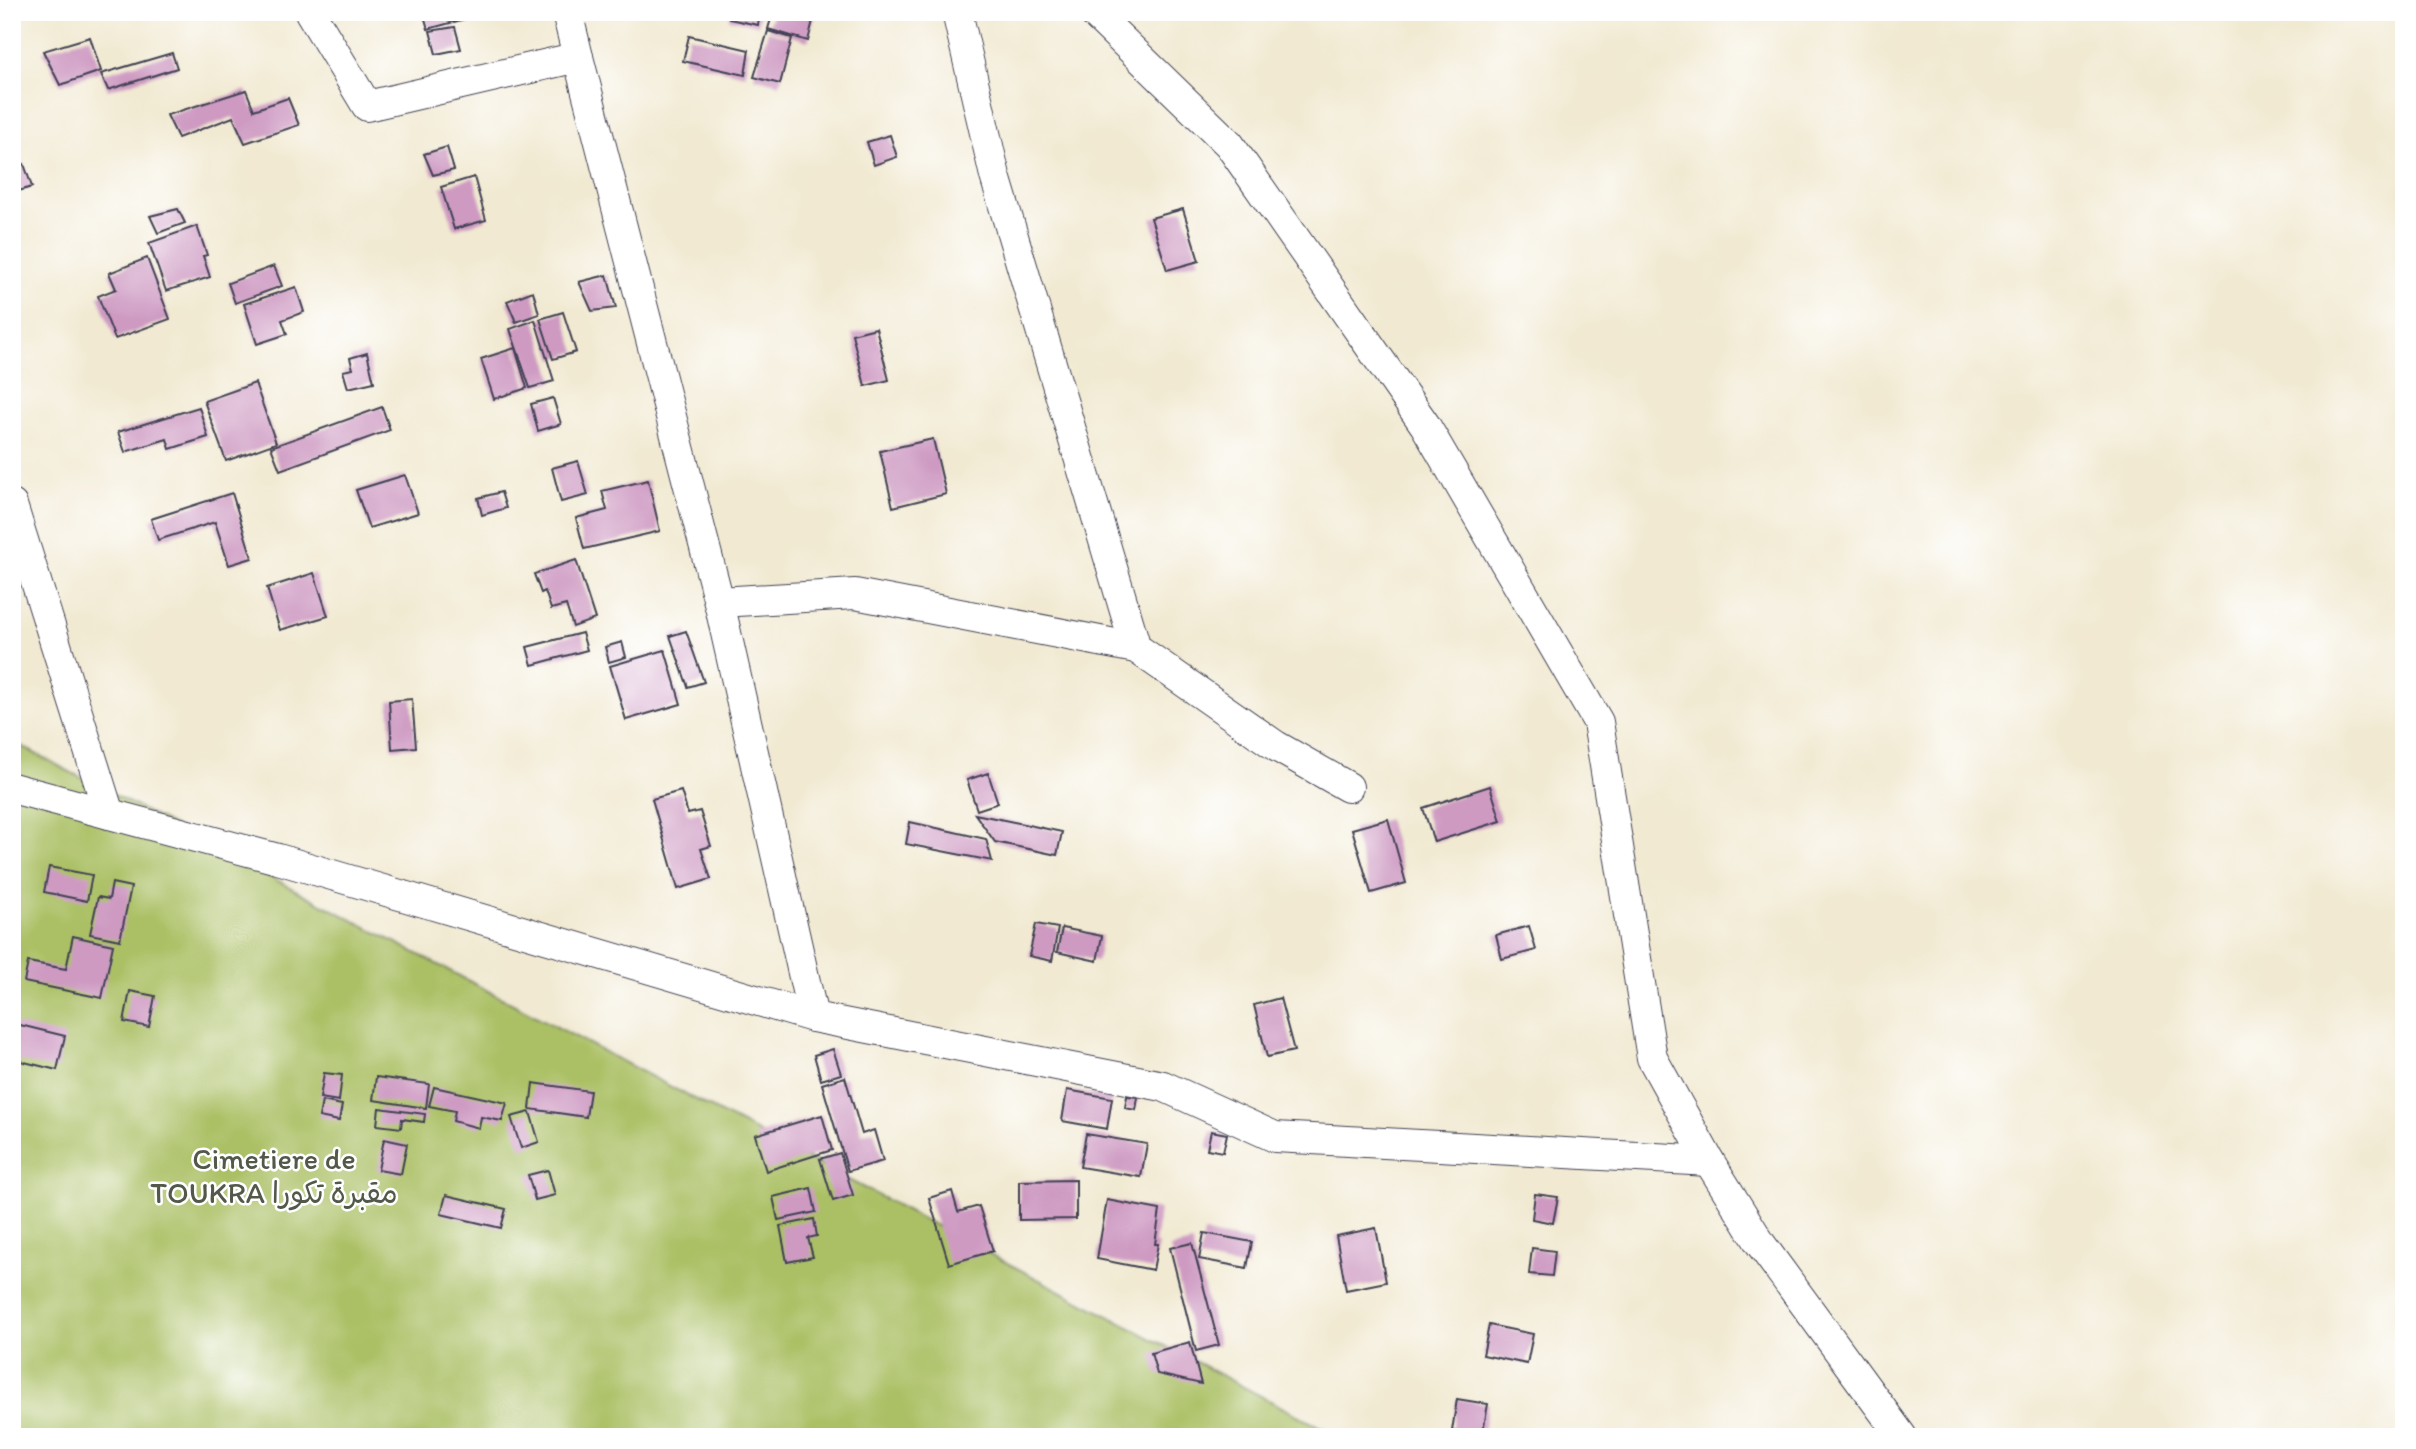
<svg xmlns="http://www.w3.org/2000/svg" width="2416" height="1449" font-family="Itim,'Playpen Sans Arabic',sans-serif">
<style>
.green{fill:#abc065;stroke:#667150;stroke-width:2}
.building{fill:#ce9ac2}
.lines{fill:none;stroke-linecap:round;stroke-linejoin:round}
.street-casing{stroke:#414052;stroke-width:32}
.street{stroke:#fff;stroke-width:30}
.labels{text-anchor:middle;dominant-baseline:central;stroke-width:5;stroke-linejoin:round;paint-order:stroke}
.park-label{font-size:30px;fill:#52594a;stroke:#fff}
</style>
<rect width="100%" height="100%" fill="#fff"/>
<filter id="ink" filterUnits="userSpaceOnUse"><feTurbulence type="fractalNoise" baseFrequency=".0143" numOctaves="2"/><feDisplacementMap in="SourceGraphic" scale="14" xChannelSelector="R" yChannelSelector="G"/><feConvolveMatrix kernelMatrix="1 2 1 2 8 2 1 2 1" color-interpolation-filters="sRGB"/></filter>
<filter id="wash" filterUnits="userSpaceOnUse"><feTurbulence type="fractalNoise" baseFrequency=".00686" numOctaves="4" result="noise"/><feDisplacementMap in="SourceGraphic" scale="28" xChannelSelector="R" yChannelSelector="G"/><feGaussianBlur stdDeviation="1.57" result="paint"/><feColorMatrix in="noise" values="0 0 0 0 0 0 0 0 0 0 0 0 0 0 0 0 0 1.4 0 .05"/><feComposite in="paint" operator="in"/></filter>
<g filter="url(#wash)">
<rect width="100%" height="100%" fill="#f1e9d1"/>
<path class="green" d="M12 742 15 743 1339 1437H12Z"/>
<g id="blocks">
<g class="building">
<path d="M423 12H464L465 19 428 29Z"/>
<path d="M730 12H760L758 25 729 19Z"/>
<path d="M773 12H815L808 41 768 29Z"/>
<path d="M455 27 461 49 436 54 430 31Z"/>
<path d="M768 31 792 38 780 84 754 77Z"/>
<path d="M689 36 749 50 745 75 683 61Z"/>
<path d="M90 37 101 71 60 85 43 51Z"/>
<path d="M172 53 177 68 108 90 101 74Z"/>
<path d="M246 90 254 110 288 98 299 125 245 143 233 117 178 138 167 115Z"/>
<path d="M890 135 897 157 874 165 867 142Z"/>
<path d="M447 147 454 170 433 175 424 154Z"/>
<path d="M24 164 32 187 12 193V168Z"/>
<path d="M474 177 486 220 454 229 441 187Z"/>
<path d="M178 209 185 223 158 233 150 216Z"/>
<path d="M1183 209 1199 261 1167 270 1151 218Z"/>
<path d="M197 226 207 255 203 256 210 277 166 291 149 243Z"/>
<path d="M147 258 170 319 115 339 98 296 116 289 109 273Z"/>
<path d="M274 266 282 286 235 303 228 283Z"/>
<path d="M607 275 616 308 592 311 579 282Z"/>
<path d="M296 287 304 312 282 320 287 334 257 344 244 304Z"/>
<path d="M533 291 539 314 516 322 507 301Z"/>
<path d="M563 312 576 352 553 359 540 319Z"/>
<path d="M535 320 554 381 530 388 510 329Z"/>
<path d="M876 328 889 380 865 386 852 334Z"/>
<path d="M515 348 527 388 494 399 481 359Z"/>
<path d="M367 353 374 382 348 388 343 371 353 369 350 358Z"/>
<path d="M255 383 276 443 226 461 204 401Z"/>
<path d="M553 398 561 424 538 431 531 404Z"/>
<path d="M199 407 208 437 170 449 167 439 125 452 118 432Z"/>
<path d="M382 407 390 430 280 470 271 447Z"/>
<path d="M933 439 946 494 893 507 880 451Z"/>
<path d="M578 461 588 495 561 502 552 468Z"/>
<path d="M405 475 418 513 369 528 356 490Z"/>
<path d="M648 480 660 531 584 549 576 518 607 510 602 491Z"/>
<path d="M501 492 506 508 482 515 478 498Z"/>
<path d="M232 493 252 558 229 565 215 522 158 540 151 519Z"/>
<path d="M576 560 595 619 573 627 566 605 551 609 545 591 541 593 534 574Z"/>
<path d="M314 573 328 616 280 630 267 588Z"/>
<path d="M686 631 704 682 688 687 670 636Z"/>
<path d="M582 633 587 650 532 665 527 647Z"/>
<path d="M622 642 626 657 609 662 605 647Z"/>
<path d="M665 650 681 704 626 720 610 666Z"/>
<path d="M412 699 416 747 392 749 389 701Z"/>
<path d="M988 773 998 803 977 810 967 780Z"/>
<path d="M1490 786 1501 821 1434 842 1423 808Z"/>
<path d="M681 791 688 814 700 811 711 846 701 849 711 879 678 889 652 799Z"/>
<path d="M975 814 1062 832 1057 855 995 842Z"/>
<path d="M1388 819 1406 883 1371 893 1352 829Z"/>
<path d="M910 822 986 839 992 861 906 844Z"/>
<path d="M49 867 92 875 87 901 44 892Z"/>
<path d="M112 883 131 887 120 940 90 934 98 897 109 899Z"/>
<path d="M1036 924 1058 928 1052 961 1029 956Z"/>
<path d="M1529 926 1536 950 1502 959 1496 935Z"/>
<path d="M1062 928 1102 936 1097 961 1057 952Z"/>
<path d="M73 936 113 945 102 998 24 982 28 962 66 969Z"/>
<path d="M130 991 155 996 149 1027 124 1022Z"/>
<path d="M1280 998 1294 1051 1267 1057 1254 1005Z"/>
<path d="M16 1024 65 1036 57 1070 12 1059V1037Z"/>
<path d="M833 1049 841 1074 821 1080 814 1055Z"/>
<path d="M324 1073 342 1075 339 1101 320 1098Z"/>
<path d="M376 1077 429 1084 426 1108 373 1100Z"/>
<path d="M845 1077 862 1134 874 1130 883 1161 848 1171 822 1084Z"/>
<path d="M533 1083 590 1091 586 1117 530 1109Z"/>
<path d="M434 1087 507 1103 502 1121 481 1117 479 1128 453 1121 455 1111 429 1106Z"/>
<path d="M1067 1090 1112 1098 1107 1129 1062 1121Z"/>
<path d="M1127 1096 1138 1097 1136 1110 1125 1108Z"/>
<path d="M322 1101 342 1105 339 1121 319 1117Z"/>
<path d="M379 1108 425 1114 424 1122 402 1119 401 1128 377 1125Z"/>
<path d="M530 1112 539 1142 521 1148 511 1117Z"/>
<path d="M822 1115 832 1150 766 1171 755 1135Z"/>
<path d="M1211 1131 1227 1134 1223 1152 1207 1149Z"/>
<path d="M1086 1134 1147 1144 1141 1177 1080 1167Z"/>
<path d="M384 1139 407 1144 401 1174 378 1170Z"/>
<path d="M840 1153 853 1195 833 1201 820 1159Z"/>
<path d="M548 1170 555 1195 535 1200 528 1175Z"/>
<path d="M1076 1180V1219L1019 1220V1181Z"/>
<path d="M811 1188 816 1212 778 1220 773 1197Z"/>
<path d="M952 1191 958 1212 979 1206 993 1251 949 1264 929 1198Z"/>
<path d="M1535 1194 1558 1197 1553 1223 1532 1219Z"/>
<path d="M446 1195 506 1209 501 1228 441 1214Z"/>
<path d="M1107 1200 1160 1210 1155 1244H1158L1153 1270 1097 1259Z"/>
<path d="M814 1219 817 1236 808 1238 813 1257 787 1262 780 1226Z"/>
<path d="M1376 1228 1386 1282 1346 1290 1336 1236Z"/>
<path d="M1204 1233 1252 1242 1247 1268 1199 1259Z"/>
<path d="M1192 1243 1219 1345 1196 1351 1170 1248Z"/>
<path d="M1532 1248 1555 1251 1552 1276 1529 1274Z"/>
<path d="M1489 1325 1533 1334 1527 1364 1483 1355Z"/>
<path d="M1190 1342 1201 1384 1157 1374 1151 1353Z"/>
<path d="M1457 1399 1488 1404 1482 1437 1452 1431Z"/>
</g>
</g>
</g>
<g filter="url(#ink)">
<use href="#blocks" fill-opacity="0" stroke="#414052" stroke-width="2"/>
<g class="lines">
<defs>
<g id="street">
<path d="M310 12 367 106 578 57 719 602 813 1017 1163 1086 1275 1137 1709 1161"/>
<path d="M567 12 578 57"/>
<path d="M957 12 995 176 1136 648"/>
<path d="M1093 12 1229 144 1425 425 1598 722 1652 1058 1709 1161 1760 1243 1902 1437"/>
<path d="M12 505 109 814"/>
<path d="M719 602 855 594 1136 648 1276 746 1348 787"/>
<path d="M12 788 278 859 813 1017"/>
</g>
</defs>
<use href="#street" class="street-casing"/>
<use href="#street" class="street"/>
</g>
</g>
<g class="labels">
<g class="park-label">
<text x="274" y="1158">Cimetiere de<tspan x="274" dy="34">TOUKRA مقبرة تكورا</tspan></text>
</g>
</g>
<rect width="2416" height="1449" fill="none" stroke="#fff" stroke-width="42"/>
</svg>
